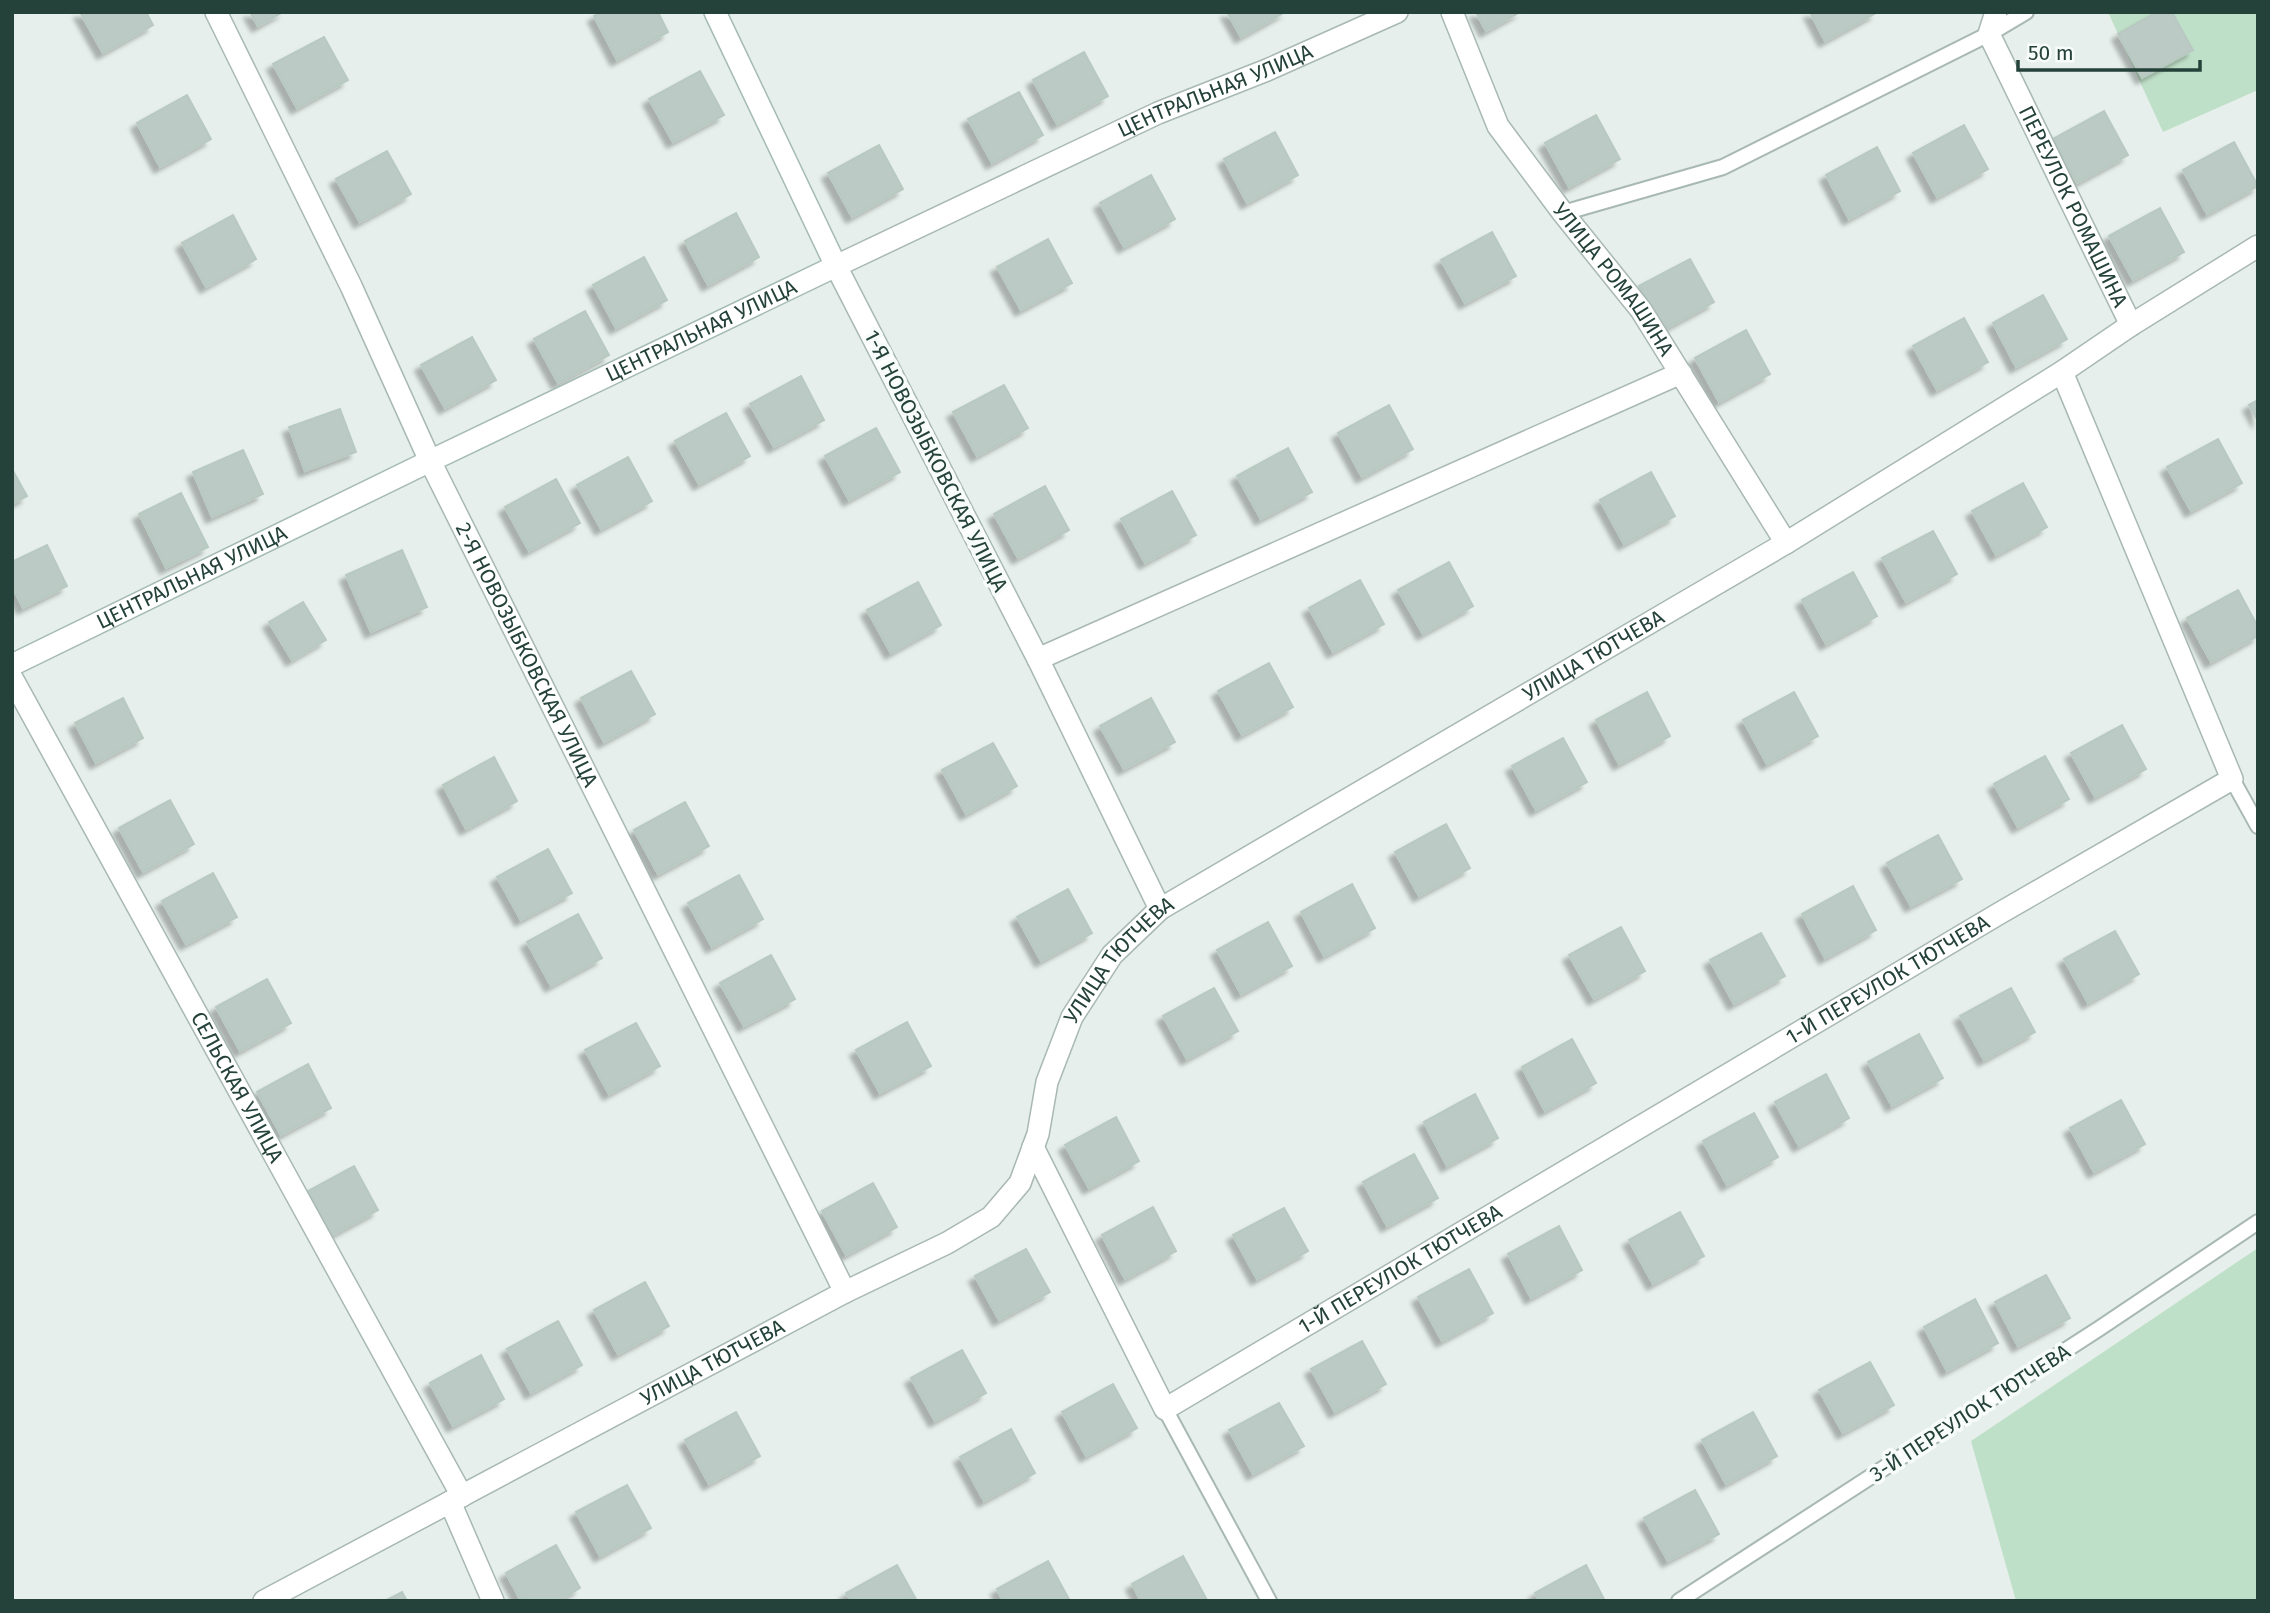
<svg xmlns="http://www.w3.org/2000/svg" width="2270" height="1613" font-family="'Fira Sans',sans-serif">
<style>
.green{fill:#bfe0c8}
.building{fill:#bbcac4;stroke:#b8c9c2;stroke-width:2;filter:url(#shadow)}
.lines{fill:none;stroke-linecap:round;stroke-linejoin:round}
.lane-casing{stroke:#a8b8b2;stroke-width:18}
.street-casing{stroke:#a8b8b2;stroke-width:24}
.secondary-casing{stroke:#a4bbb3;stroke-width:24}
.lane{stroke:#fff;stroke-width:14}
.street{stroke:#fff;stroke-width:21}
.secondary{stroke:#fff;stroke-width:21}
.labels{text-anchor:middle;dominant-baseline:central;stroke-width:7;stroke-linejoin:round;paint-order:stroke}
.street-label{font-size:21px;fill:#24423a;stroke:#f7fbf9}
</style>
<defs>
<filter id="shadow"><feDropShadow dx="-6" dy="6" stdDeviation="2" flood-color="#0004"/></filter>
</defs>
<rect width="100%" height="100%" fill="#e6efeb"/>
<g class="green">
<path d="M2108 12H2258V90L2163 132Z"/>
<path d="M2258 1248V1601H2016L1971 1441Z"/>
</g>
<g class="building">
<path d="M80 12H146L153 25 103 53Z"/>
<path d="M250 12H283L258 26Z"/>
<path d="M601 12H658L668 32 617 60 594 16Z"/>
<path d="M1227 12H1285L1241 37Z"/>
<path d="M1476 12H1520L1486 31Z"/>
<path d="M1810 12H1876V13L1825 41Z"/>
<path d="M2157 12H2172L2193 50 2142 78 2118 34Z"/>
<path d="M324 37 348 80 297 108 273 64Z"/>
<path d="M1084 52 1108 96 1057 124 1033 80Z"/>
<path d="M700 71 724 115 673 142 649 99Z"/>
<path d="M1019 92 1043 135 992 163 968 119Z"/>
<path d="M187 95 211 139 160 167 137 123Z"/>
<path d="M2104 111 2128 155 2077 183 2053 139Z"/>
<path d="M1596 115 1620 159 1569 187 1545 143Z"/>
<path d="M1964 125 1988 169 1937 197 1913 153Z"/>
<path d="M1275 132 1298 175 1247 203 1224 159Z"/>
<path d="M2234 142 2258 186 2207 214 2183 170Z"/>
<path d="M879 145 903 189 852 217 828 173Z"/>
<path d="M1877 147 1900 191 1849 219 1826 175Z"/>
<path d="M387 151 411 194 360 222 336 179Z"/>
<path d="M1151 175 1175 219 1124 247 1100 203Z"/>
<path d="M2160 208 2184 252 2133 280 2109 236Z"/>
<path d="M736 213 759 257 708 285 685 241Z"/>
<path d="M233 215 256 259 206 287 182 243Z"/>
<path d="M1492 232 1516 276 1465 303 1441 260Z"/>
<path d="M1048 239 1072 283 1021 310 997 267Z"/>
<path d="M644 257 667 300 616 328 593 285Z"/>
<path d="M1690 259 1714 302 1663 330 1639 286Z"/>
<path d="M2043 295 2067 339 2016 367 1993 323Z"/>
<path d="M585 311 609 355 558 383 534 339Z"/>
<path d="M1964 318 1988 362 1937 390 1913 346Z"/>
<path d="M1746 330 1770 374 1719 402 1695 358Z"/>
<path d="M472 337 496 380 445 408 421 365Z"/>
<path d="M801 376 824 420 774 447 750 404Z"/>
<path d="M1004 385 1028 428 977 456 953 412Z"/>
<path d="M2258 400V421L2249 405Z"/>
<path d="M1389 405 1413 449 1362 477 1338 433Z"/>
<path d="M340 409 356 452 305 471 289 427Z"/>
<path d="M726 413 750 456 699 484 675 441Z"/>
<path d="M876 428 900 472 849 500 825 456Z"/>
<path d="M2218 439 2242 483 2191 511 2167 467Z"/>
<path d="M1288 448 1312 492 1261 519 1237 476Z"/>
<path d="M243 450 263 494 212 517 193 472Z"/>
<path d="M628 457 652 501 601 529 577 485Z"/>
<path d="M12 469 27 496 12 504Z"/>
<path d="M1651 472 1675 516 1624 544 1600 500Z"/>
<path d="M556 479 580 523 529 551 505 507Z"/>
<path d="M2023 483 2047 527 1996 555 1972 511Z"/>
<path d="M1045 486 1069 530 1018 558 994 514Z"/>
<path d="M1172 491 1196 535 1145 563 1121 519Z"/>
<path d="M181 493 208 547 166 568 139 514Z"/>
<path d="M1933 531 1957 574 1906 602 1882 558Z"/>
<path d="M47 545 67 586 23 608 12 586V562Z"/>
<path d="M402 550 427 607 371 632 346 575Z"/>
<path d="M1449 562 1473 606 1423 634 1398 590Z"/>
<path d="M1853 572 1877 616 1826 644 1802 600Z"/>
<path d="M1360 580 1384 624 1333 652 1309 608Z"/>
<path d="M918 582 941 625 891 653 867 610Z"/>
<path d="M2238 590 2258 627V636L2211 662 2187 618Z"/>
<path d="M303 602 326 640 292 660 269 622Z"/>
<path d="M1269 663 1293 707 1242 735 1218 691Z"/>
<path d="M631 671 655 714 604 742 581 698Z"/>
<path d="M1647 692 1670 736 1619 764 1596 720Z"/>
<path d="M1794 692 1818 736 1767 764 1743 720Z"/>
<path d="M123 698 143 738 96 763 75 723Z"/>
<path d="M1151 698 1175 742 1124 769 1100 726Z"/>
<path d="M2122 725 2146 769 2095 797 2071 753Z"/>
<path d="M1563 738 1587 782 1536 810 1512 766Z"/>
<path d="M993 743 1017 786 966 814 942 770Z"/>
<path d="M2045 756 2069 799 2018 827 1994 784Z"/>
<path d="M494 757 517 801 466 829 443 785Z"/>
<path d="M170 800 194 844 143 872 119 828Z"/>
<path d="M685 802 709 846 658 874 634 830Z"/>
<path d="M1446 824 1470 868 1419 896 1395 852Z"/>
<path d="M1938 835 1962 879 1911 906 1887 863Z"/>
<path d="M548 849 572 893 521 920 497 877Z"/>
<path d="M213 873 237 917 186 944 162 901Z"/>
<path d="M739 875 763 919 712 947 688 903Z"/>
<path d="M1352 884 1375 928 1324 956 1301 912Z"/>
<path d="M1853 886 1876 930 1825 958 1802 914Z"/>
<path d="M1068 889 1092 933 1041 961 1017 917Z"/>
<path d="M578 914 602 958 551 986 527 942Z"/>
<path d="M1268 922 1292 966 1241 994 1217 950Z"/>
<path d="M1621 927 1645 971 1594 999 1569 955Z"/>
<path d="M2115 931 2139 974 2088 1003 2064 959Z"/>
<path d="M1761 933 1785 976 1734 1004 1710 960Z"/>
<path d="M771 955 795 999 744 1026 720 983Z"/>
<path d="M267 979 291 1023 240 1051 216 1007Z"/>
<path d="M1214 988 1238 1031 1187 1059 1163 1016Z"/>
<path d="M2011 988 2035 1032 1984 1060 1960 1016Z"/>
<path d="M907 1022 931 1066 880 1093 856 1050Z"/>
<path d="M636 1023 660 1066 609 1094 585 1050Z"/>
<path d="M1919 1034 1943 1078 1892 1106 1868 1062Z"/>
<path d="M1572 1039 1596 1083 1545 1111 1522 1067Z"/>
<path d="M308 1064 331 1108 281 1135 257 1092Z"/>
<path d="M1826 1074 1849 1118 1799 1146 1775 1102Z"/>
<path d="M1475 1094 1498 1138 1447 1166 1424 1122Z"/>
<path d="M2121 1100 2145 1144 2094 1172 2070 1128Z"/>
<path d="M1754 1113 1778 1157 1727 1185 1703 1141Z"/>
<path d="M1116 1117 1139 1161 1089 1188 1065 1145Z"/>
<path d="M1414 1154 1438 1198 1387 1226 1363 1182Z"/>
<path d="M354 1166 378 1210 327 1238 303 1194Z"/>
<path d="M873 1183 897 1227 846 1255 822 1211Z"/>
<path d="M1153 1207 1176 1251 1125 1279 1102 1235Z"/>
<path d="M1284 1208 1308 1251 1257 1279 1233 1235Z"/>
<path d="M1680 1212 1704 1256 1653 1284 1629 1240Z"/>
<path d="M1559 1226 1582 1270 1531 1298 1508 1254Z"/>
<path d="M1026 1249 1050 1292 999 1320 975 1276Z"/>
<path d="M1469 1269 1493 1313 1442 1341 1418 1297Z"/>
<path d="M2046 1275 2070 1318 2018 1346 1995 1302Z"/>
<path d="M645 1282 669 1326 618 1354 594 1310Z"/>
<path d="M1975 1299 1998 1343 1947 1371 1924 1327Z"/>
<path d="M558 1321 582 1365 531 1393 507 1349Z"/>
<path d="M1362 1341 1386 1384 1335 1412 1311 1369Z"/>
<path d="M962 1350 986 1393 935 1421 911 1378Z"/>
<path d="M481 1355 504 1399 453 1426 430 1383Z"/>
<path d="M1870 1362 1894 1405 1843 1433 1819 1390Z"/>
<path d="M1113 1384 1137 1428 1086 1456 1062 1412Z"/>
<path d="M1279 1403 1304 1446 1253 1474 1229 1430Z"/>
<path d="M736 1412 760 1456 709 1484 685 1440Z"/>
<path d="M1753 1412 1777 1456 1726 1484 1702 1440Z"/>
<path d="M1011 1429 1035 1473 984 1501 960 1457Z"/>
<path d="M627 1485 651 1528 600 1556 576 1512Z"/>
<path d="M1695 1490 1719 1534 1668 1561 1644 1518Z"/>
<path d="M556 1545 580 1588 558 1601H521L506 1573Z"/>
<path d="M1183 1556 1207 1600 1141 1601 1132 1584Z"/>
<path d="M1048 1561 1070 1601H1003L997 1589Z"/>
<path d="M897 1565 917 1601H851L846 1593Z"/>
<path d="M1586 1565 1605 1601H1539L1535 1593Z"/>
<path d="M402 1592 407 1601H385Z"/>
</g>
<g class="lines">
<defs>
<g id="lane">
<path d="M1563 213 1723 167 1989 34 2026 12"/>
<path d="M2232 779 2258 826"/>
<path d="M1165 1409 1269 1601"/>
<path d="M1679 1601 2100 1328 2258 1222"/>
</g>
<g id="street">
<path id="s1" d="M216 12 351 286 430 461 845 1292"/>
<path id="s2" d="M1452 12 1498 126 1563 213 1641 310 1786 543"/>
<path id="s3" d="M1996 12 1989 34 2131 325"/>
<path d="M1038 659 1681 373"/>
<path id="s4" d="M12 678 462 1496"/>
<path id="s5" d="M1160 909 1038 659 836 266 1158 113 1267 70 1397 12"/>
<path id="s6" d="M1033 1147 1165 1409 2000 913 2232 779 2062 372"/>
<path d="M450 1502 493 1601"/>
<path id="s7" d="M264 1601 845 1292 947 1243 991 1217 1020 1183 1038 1134 1047 1082 1072 1017 1112 955 1160 909 1786 543 2062 372 2131 325 2258 246"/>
</g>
<g id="secondary">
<path id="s8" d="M12 665 430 461 836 266 715 12"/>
</g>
</defs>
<use href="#lane" class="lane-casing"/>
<use href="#street" class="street-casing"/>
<use href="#secondary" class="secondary-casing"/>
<use href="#lane" class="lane"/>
<use href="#street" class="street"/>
<use href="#secondary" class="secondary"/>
</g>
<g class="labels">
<g class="street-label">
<text stroke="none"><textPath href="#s5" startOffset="1138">ЦЕНТРАЛЬНАЯ УЛИЦА</textPath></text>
<text stroke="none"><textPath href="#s3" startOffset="215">ПЕРЕУЛОК РОМАШИНА</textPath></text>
<text stroke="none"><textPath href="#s2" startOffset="315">УЛИЦА РОМАШИНА</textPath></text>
<text stroke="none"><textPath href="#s8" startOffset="766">ЦЕНТРАЛЬНАЯ УЛИЦА</textPath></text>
<text transform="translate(936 461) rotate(63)">1-Я НОВОЗЫБКОВСКАЯ УЛИЦА</text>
<text stroke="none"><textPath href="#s8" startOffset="200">ЦЕНТРАЛЬНАЯ УЛИЦА</textPath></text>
<text stroke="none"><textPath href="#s1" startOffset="714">2-Я НОВОЗЫБКОВСКАЯ УЛИЦА</textPath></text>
<text stroke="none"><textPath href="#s7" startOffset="1684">УЛИЦА ТЮТЧЕВА</textPath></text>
<text stroke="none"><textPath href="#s7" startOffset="1116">УЛИЦА ТЮТЧЕВА</textPath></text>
<text stroke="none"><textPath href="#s6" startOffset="1134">1-Й ПЕРЕУЛОК ТЮТЧЕВА</textPath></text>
<text stroke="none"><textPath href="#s4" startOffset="467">СЕЛЬСКАЯ УЛИЦА</textPath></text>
<text stroke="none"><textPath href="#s6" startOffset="567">1-Й ПЕРЕУЛОК ТЮТЧЕВА</textPath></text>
<text stroke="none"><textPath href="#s7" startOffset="508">УЛИЦА ТЮТЧЕВА</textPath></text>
<text transform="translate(1970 1413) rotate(-33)">3-Й ПЕРЕУЛОК ТЮТЧЕВА</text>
</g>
</g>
<rect width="2270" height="1613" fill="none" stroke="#24423a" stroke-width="28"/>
<path d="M2018 60v10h182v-10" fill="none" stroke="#24423a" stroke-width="3.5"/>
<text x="2028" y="60" font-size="21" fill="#24423a" stroke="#f7fbf9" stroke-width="5" paint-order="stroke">50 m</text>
</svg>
